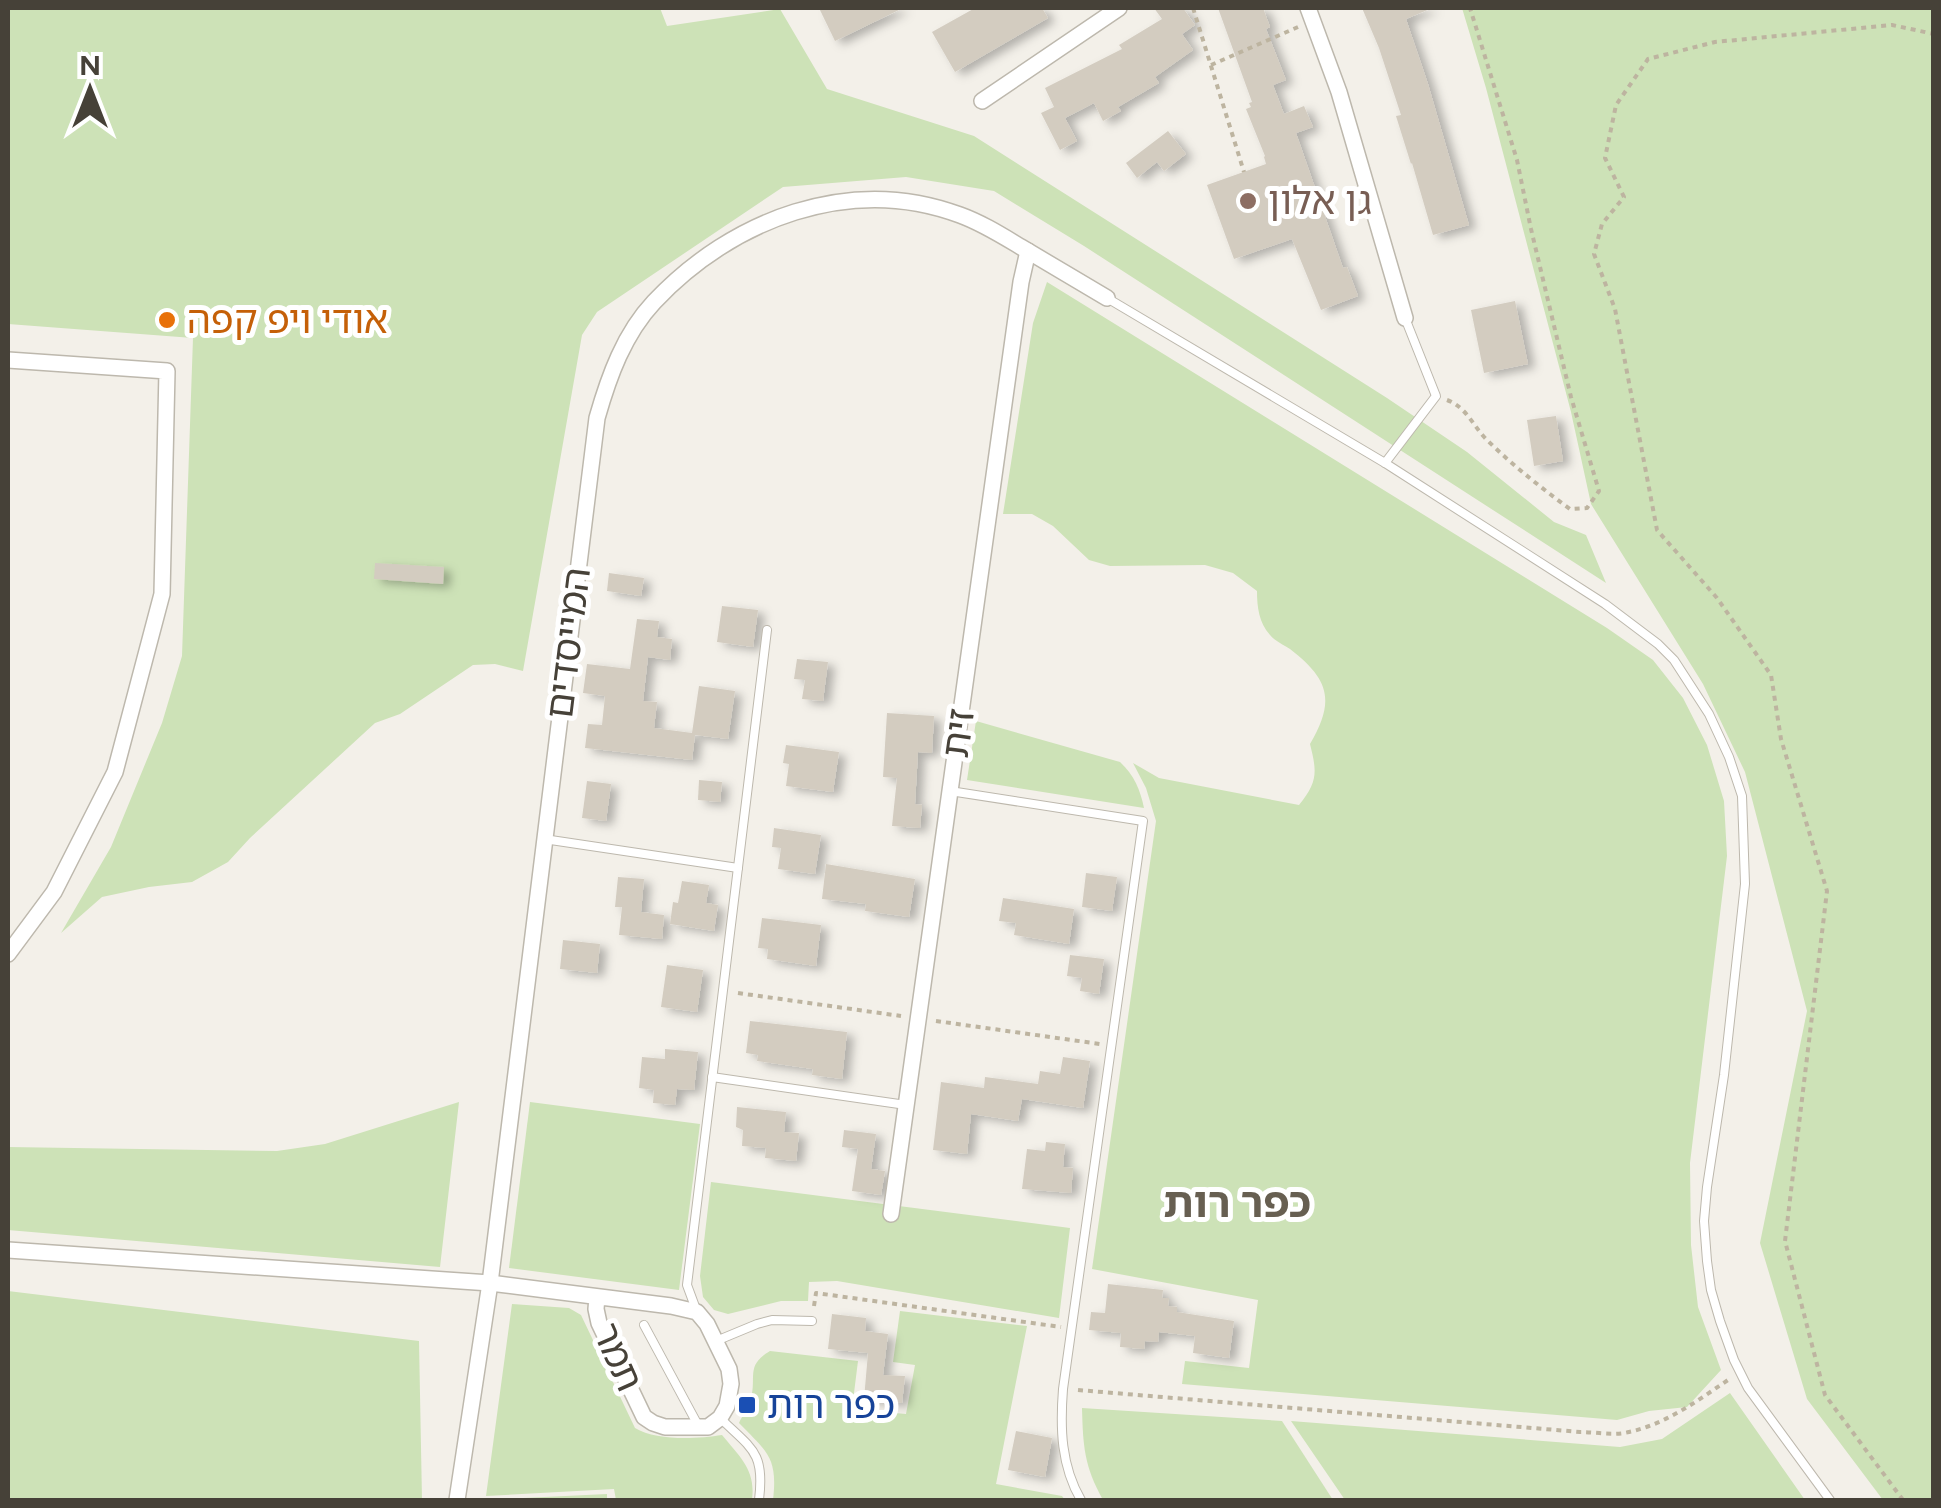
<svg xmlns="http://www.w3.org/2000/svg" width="1941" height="1508" font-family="Figtree,'Noto Sans Hebrew',sans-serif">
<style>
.green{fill:#cde2b7}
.building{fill:#d3ccc0;filter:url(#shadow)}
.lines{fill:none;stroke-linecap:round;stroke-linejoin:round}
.service-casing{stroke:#bdb8ad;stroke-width:10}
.minor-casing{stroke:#bdb8ad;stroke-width:18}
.path{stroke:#bdb4a0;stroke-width:4;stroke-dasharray:5 5;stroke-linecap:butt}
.service{stroke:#fff;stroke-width:8}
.minor{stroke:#fff;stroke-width:15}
.education-dot{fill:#8d6e63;stroke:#fff;stroke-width:4}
.food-dot{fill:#e8710a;stroke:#fff;stroke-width:4}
.transit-dot{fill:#1a4fb4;stroke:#fff;stroke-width:4}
.labels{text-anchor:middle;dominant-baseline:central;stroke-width:10;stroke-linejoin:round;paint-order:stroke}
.education-label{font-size:38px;fill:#785e54;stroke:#fff;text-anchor:start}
.food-label{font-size:38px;fill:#c56008;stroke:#fff;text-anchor:start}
.street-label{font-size:38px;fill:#464138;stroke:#fff}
.transit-label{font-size:38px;fill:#164399;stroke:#fff;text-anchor:start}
.quarter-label{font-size:42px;font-weight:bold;fill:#675f51;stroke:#fff}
</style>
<defs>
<filter id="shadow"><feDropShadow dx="7" dy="4" stdDeviation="5" flood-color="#0004"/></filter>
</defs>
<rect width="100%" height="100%" fill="#f3f0e9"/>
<g class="green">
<path d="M8 8H660L667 26 780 9 827 89 974 136 1387 398 1467 452 1554 522 1586 535 1606 583 1084 246 994 191 906 177 783 187 597 312 582 335 523 671 495 664 473 665 400 714 375 723 250 838 228 862 192 882 149 887 102 897 61 933 111 847 162 723 182 656 193 338 8 324Z"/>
<path d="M1462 8H1933V1500H1883L1807 1399 1760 1243 1807 1011 1745 772 1703 684 1591 504 1571 412 1486 88Z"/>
<path d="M1047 282 1607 628 1653 660 1683 698 1707 745 1724 801 1727 856 1690 1163 1691 1245 1698 1307 1721 1370 1687 1407 1649 1411 1617 1420 1182 1384 1185 1361 1249 1368 1258 1300 1092 1269 1156 821 1146 788 1133 763 1159 778 1299 805C1318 782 1317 772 1310 744 1335 701 1330 680 1290 649 1284 645 1275 641 1270 635 1259 623 1257 607 1257 591L1233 573 1205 565 1110 566 1089 560 1053 526 1032 514H1003L1033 323Z"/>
<path d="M976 721 1120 762C1134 775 1140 789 1144 808L967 780Z"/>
<path d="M459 1102 440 1267 8 1230V1147L277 1151 325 1144Z"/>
<path d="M530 1102 700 1124 679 1290 509 1268Z"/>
<path d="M711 1182 1070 1228 1059 1318 837 1281 809 1282 808 1301H781L728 1314 714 1310 703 1297 700 1276Z"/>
<path d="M8 1291 419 1341 422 1500H8Z"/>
<path d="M512 1304 569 1308 581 1315 635 1428C656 1441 697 1439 722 1435 740 1457 756 1470 752 1500H616L614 1489 486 1496Z"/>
<path d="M900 1311 1027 1326 996 1484 1062 1496 1065 1500H773C778 1457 767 1452 739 1423 742 1416 748 1409 750 1401 758 1378 744 1366 770 1351L858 1361 852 1409 906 1414 915 1365 893 1362Z"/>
<path d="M1730 1393 1805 1500H1345L1291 1421 1620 1447 1662 1439Z"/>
<path d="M1082 1408 1282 1421 1333 1500H1103C1084 1466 1083 1446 1082 1408Z"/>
<path d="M607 1494V1500H502V1499Z"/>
</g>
<g class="building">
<path d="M819 8H903L835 41Z"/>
<path d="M975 8H1042L1048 18 955 72 932 32Z"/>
<path d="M1154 8H1183L1195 25 1182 34 1193 50 1155 77 1159 83 1118 107 1121 111 1103 121 1094 103 1065 118 1077 141 1060 150 1041 113 1054 107 1045 88 1122 49 1119 45 1162 19Z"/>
<path d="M1218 8H1263L1270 27 1266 29 1286 80 1273 85 1284 114 1304 106 1313 127 1296 133 1343 268 1347 267 1358 296 1321 310 1292 239 1234 259 1207 185 1266 164 1264 157 1265 156 1246 109 1251 107 1249 103 1252 102Z"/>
<path d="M1362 8H1432L1406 19 1428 84 1469 225 1433 235 1412 163 1411 164 1396 116 1401 115 1379 48Z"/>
<path d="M1168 131 1186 154 1164 171 1157 162 1137 178 1126 163Z"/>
<path d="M1515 301 1528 364 1484 373 1471 310Z"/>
<path d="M1556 416 1563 461 1534 466 1527 420Z"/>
<path d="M375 563 444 567 443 584 374 579Z"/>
<path d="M609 573 644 578 641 596 607 591Z"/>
<path d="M722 606 758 610 753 647 717 642Z"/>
<path d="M637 619 659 621 657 637 672 639 670 660 648 657 643 701 657 702 654 728 692 733 699 686 735 691 728 739 695 735 692 760 585 748 588 724 602 725 605 696 583 693 587 664 630 669Z"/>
<path d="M797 659 828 662 823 701 802 699 805 680 794 679Z"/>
<path d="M887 713 934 716 932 753 918 752 915 804 922 805 920 828 892 826 897 778 883 777Z"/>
<path d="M786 745 839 752 833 792 786 786 789 764 783 763Z"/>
<path d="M699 780 722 782 720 802 698 800Z"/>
<path d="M587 781 611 784 606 821 582 818Z"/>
<path d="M774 828 821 835 815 874 778 869 781 848 772 847Z"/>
<path d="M826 864 915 879 909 917 865 911 866 904 822 899Z"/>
<path d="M1086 873 1117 877 1112 911 1082 907Z"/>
<path d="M618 877 644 879 641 912 664 915 662 939 619 935 622 907H615Z"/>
<path d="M682 881 709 885 706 903 718 905 714 931 670 924 673 902 678 903Z"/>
<path d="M1003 898 1074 909 1069 944 1014 935 1016 923 999 921Z"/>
<path d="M762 918 821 925 816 966 767 959 768 949 758 948Z"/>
<path d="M563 940 600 944 597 973 560 969Z"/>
<path d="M1070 955 1104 959 1099 994 1080 991 1082 978 1067 976Z"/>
<path d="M667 965 703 970 697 1012 661 1007Z"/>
<path d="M750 1021 847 1032 842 1079 812 1075 813 1069 757 1061 758 1055 746 1053Z"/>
<path d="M665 1049 698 1052 694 1090 677 1089 675 1105 653 1103 654 1090 639 1088 642 1057 665 1059Z"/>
<path d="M1063 1057 1090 1061 1083 1108 1022 1099 1018 1121 971 1114 967 1154 933 1150 941 1082 984 1088 985 1077 1038 1084 1040 1071 1060 1074Z"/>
<path d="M737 1107 786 1112 784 1132 799 1133 796 1161 765 1158 766 1148 742 1146 743 1130 736 1127Z"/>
<path d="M844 1130 876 1134 871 1169 885 1171 881 1195 852 1191 858 1149 842 1147Z"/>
<path d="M1046 1142 1065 1144 1063 1167 1073 1168 1071 1193 1022 1189 1027 1149 1045 1151Z"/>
<path d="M1108 1284 1163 1290 1162 1298H1169L1168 1306 1177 1307V1312L1234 1321 1229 1358 1193 1353 1195 1336 1159 1332 1158 1342 1145 1341 1144 1349 1120 1347 1121 1333 1089 1330 1091 1312 1105 1313Z"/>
<path d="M832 1314 866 1318 865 1331 888 1334 883 1375 905 1376 902 1403 864 1399 868 1353 828 1349Z"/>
<path d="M1016 1431 1052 1438 1045 1477 1008 1470Z"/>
</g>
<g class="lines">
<defs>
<g id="service">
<path d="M1107 298 1385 463 1605 604 1658 644 1674 660 1709 714 1729 757 1742 796 1745 884 1724 1075 1707 1187 1704 1221 1707 1261 1711 1290 1720 1321 1734 1360 1748 1388 1830 1500"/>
<path d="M1385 463 1436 396 1405 318"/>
<path d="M950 791 1143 821 1063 1389C1060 1428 1061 1466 1081 1500"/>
<path d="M544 839 738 868"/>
<path d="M712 1077 906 1105"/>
<path d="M697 1312 687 1285 767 630"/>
<path d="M644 1325 699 1427"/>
<path d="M716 1341 757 1324 772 1320 812 1321"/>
<path d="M720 1418C752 1449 765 1452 759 1500"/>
</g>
<g id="minor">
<path d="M1308 8 1339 92 1405 318"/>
<path d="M982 101 1119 8"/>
<path d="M8 360 167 371 162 594 115 772 54 892 8 954"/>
<path d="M891 1214 1021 282 1028 251"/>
<path d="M8 1250 490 1283 671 1306 697 1312 707 1324 729 1369 731 1384 727 1406 720 1418 708 1427H665L653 1423 644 1417 599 1323 596 1309 597 1297"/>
<path d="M457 1500 490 1283 597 418C609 376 624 334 654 302 732 219 850 174 960 215 982 223 1001 235 1021 247 1050 264 1078 281 1107 298"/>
</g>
</defs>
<use href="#service" class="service-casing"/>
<use href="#minor" class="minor-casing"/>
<g class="path">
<path d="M1193 8 1244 172"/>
<path d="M1211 65 1298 27"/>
<path d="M1447 400C1466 407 1472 424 1485 438 1511 464 1540 487 1570 509L1587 508 1599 491 1571 397 1531 229 1517 160 1470 8"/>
<path d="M738 993 901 1016"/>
<path d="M936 1021 1100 1044"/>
<path d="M814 1306 816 1293 1061 1327"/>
<path d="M1078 1390 1580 1432C1596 1432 1614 1436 1629 1432 1666 1424 1697 1401 1728 1380"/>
<path d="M1903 1500 1825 1395 1785 1241 1827 891 1781 739 1771 675 1717 598 1657 530 1615 309 1594 254 1602 224 1624 197 1605 158 1616 105 1648 59 1715 42 1892 25 1934 34"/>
</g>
<use href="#service" class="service"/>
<use href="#minor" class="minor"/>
</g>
<circle class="education-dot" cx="1248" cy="201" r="10"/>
<circle class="food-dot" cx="167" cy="320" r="10"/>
<rect class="transit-dot" x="737" y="1395" width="20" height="20" rx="5"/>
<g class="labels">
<g class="education-label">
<text x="1268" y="201">גן אלון</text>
</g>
<g class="food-label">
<text x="187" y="320">אודי ויפ קפה</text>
</g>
<g class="street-label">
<text transform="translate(568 643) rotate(-83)">המייסדים</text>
<text transform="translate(958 733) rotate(-82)">זית</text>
<text transform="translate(618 1357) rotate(66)">תמר</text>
</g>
<g class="transit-label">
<text x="767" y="1405">כפר רות</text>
</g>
<g class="quarter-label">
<text x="1237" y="1202">כפר רות</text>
</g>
</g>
<rect width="1941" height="1508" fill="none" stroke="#464138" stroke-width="20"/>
<g transform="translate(90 90)" stroke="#ffffff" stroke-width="8" paint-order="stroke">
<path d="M0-8L18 38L0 25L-18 38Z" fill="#464138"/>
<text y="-15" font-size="28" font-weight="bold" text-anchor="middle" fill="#464138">N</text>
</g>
</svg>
